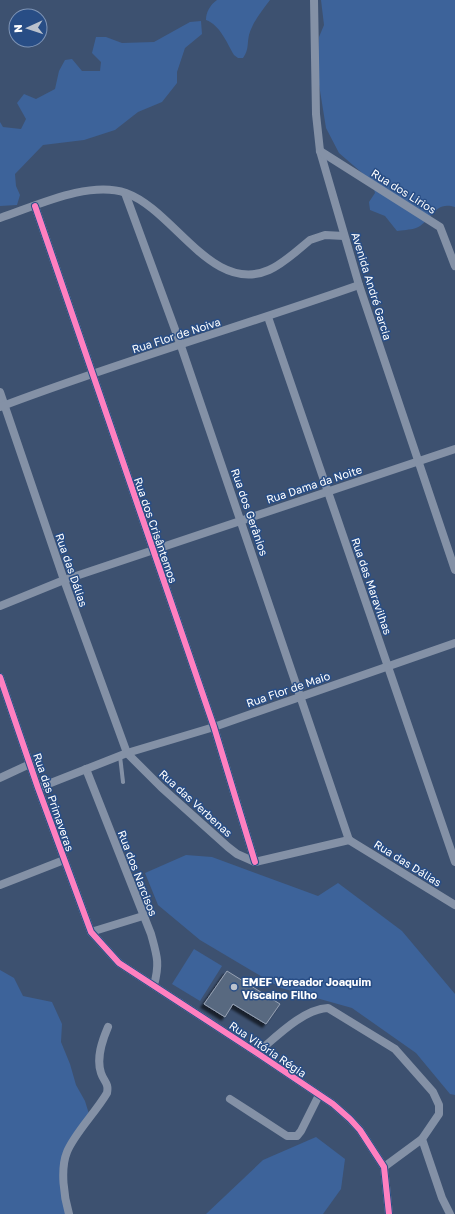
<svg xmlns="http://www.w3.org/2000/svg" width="455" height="1214" font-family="'Golos Text',sans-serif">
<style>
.green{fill:#3d639a}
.building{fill:#586980;stroke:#97a2b4;filter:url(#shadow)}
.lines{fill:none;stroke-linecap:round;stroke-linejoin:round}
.service{stroke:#8491a6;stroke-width:4}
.minor{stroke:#8491a6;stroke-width:8}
.cycleway-casing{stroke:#284d85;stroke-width:8}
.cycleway{stroke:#ff80c0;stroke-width:6}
.poi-dot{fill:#bbc2cd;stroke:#284d85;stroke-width:1.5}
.labels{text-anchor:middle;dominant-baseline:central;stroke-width:3;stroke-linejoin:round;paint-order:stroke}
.street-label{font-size:11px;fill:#fff;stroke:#284d85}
.poi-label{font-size:11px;font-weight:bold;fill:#fff;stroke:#284d85;text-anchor:start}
</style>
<defs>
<filter id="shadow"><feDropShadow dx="-3.5" dy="3.5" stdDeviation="1" flood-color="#0009"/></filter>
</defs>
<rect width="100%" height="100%" fill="#3d5170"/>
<g class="green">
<path d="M217 0H270C262 11 253 21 249 35 247 44 249 50 243 58H238L234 55C227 43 220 25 206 20 206 12 210 5 217 0Z"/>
<path d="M321 0H455V207C434 200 431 222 416 228 410 230 402 230 397 231L385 216 370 210 369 202 375 193 373 185 361 172 339 153 326 128 317 72 319 37 324 25Z"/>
<path d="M201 21 202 34 185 48 177 72V83L162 102 138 112 115 130 84 140 43 145 15 174 16 186 20 195 17 205 0 206V122L3 127 21 129 26 119 17 103 24 94 36 99 55 89 59 71 65 60 72 59 82 71H100L101 62 92 53 96 37H106L122 43 154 42 190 22Z"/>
<path d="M186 855 212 857 318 896 338 883 402 931 455 994V1095L450 1094 416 1053 352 1008 281 988 200 940 158 905 145 873Z"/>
<path d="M194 949 222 966 200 1001 172 984Z"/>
<path d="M0 970 14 978 23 996 52 1002 62 1024 61 1042 70 1064 76 1085 85 1101 89 1114 64 1151 65 1214H0Z"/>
<path d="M316 1137 345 1159 341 1189 323 1214H206L263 1160Z"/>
</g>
<path class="building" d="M227 971 280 1004 266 1024 233 1004 225 1017 204 1004Z"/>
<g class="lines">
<path class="service" d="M120 756 123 782"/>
<g class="minor">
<path d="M314 0 316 114 320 151 359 285 455 570"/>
<path d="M320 151 440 227 455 266"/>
<path d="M125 193 180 343 349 840"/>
<path d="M35 206 214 727 255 862"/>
<path d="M0 218C36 206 89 180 126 193 174 210 212 295 269 270 283 264 298 250 310 240L325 235 344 236"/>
<path d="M268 317 455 862"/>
<path d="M0 392 64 580 127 753 161 787 228 847 237 854 255 862 349 840"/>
<path d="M0 407C118 362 240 327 359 285"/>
<path d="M0 606 64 580 455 449"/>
<path d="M0 677 38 788 91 932 119 963 257 1053 333 1104 350 1119 360 1130 384 1167 389 1214"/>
<path d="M86 769 151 934C157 956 160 963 154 985"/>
<path d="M0 778 30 764"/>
<path d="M38 788 127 753 214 727 455 643"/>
<path d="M349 840 455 905"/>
<path d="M0 885 64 860"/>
<path d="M91 932 143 916"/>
<path d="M257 1053C276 1037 303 1009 328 1008L395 1049 433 1092 439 1105V1114L422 1139 442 1198 450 1214"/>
<path d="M230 1099 287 1136H297L301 1131 319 1095"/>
<path d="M384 1167 422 1139"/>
<path d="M69 1214C64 1197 60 1169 67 1152 74 1134 96 1112 107 1093 109 1083 104 1082 101 1073 96 1058 102 1041 108 1027"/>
</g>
<defs>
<g id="cycleway">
<path d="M35 206 214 727 255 862"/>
<path d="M0 677 38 788 91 932 119 963 257 1053 333 1104 350 1119 360 1130 384 1167 389 1214"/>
</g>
</defs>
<use href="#cycleway" class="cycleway-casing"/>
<use href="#cycleway" class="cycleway"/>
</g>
<circle class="poi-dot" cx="234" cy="987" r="4"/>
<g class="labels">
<g class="street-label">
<text transform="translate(404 191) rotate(32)">Rua dos Lirios</text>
<text transform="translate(372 286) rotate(73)">Avenida André Garcia</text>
<text transform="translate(176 335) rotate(-18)">Rua Flor de Noiva</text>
<text transform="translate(314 484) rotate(-18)">Rua Dama da Noite</text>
<text transform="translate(250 512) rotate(71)">Rua dos Gerânios</text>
<text transform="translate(156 530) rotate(71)">Rua dos Crisântemos</text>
<text transform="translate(72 570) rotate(71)">Rua das Dálias</text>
<text transform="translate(372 586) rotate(71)">Rua das Maravilhas</text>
<text transform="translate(288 689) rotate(-19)">Rua Flor de Maio</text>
<text transform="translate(54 802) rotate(71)">Rua das Primaveras</text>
<text transform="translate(196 803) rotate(42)">Rua das Verbenas</text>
<text transform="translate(408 863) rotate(32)">Rua das Dálias</text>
<text transform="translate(138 873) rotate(69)">Rua dos Narcisos</text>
<text transform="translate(268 1049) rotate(34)">Rua Vitória Régia</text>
</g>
<g class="poi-label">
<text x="242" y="981">EMEF Vereador Joaquim<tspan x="242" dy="13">Víscaino Filho</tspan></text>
</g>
</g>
<g transform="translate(28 28) rotate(267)"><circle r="19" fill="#284d85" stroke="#7e94b6"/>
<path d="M0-3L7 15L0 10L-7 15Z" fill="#bbc2cd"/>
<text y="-6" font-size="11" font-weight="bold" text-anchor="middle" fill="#ffffff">N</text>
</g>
</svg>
